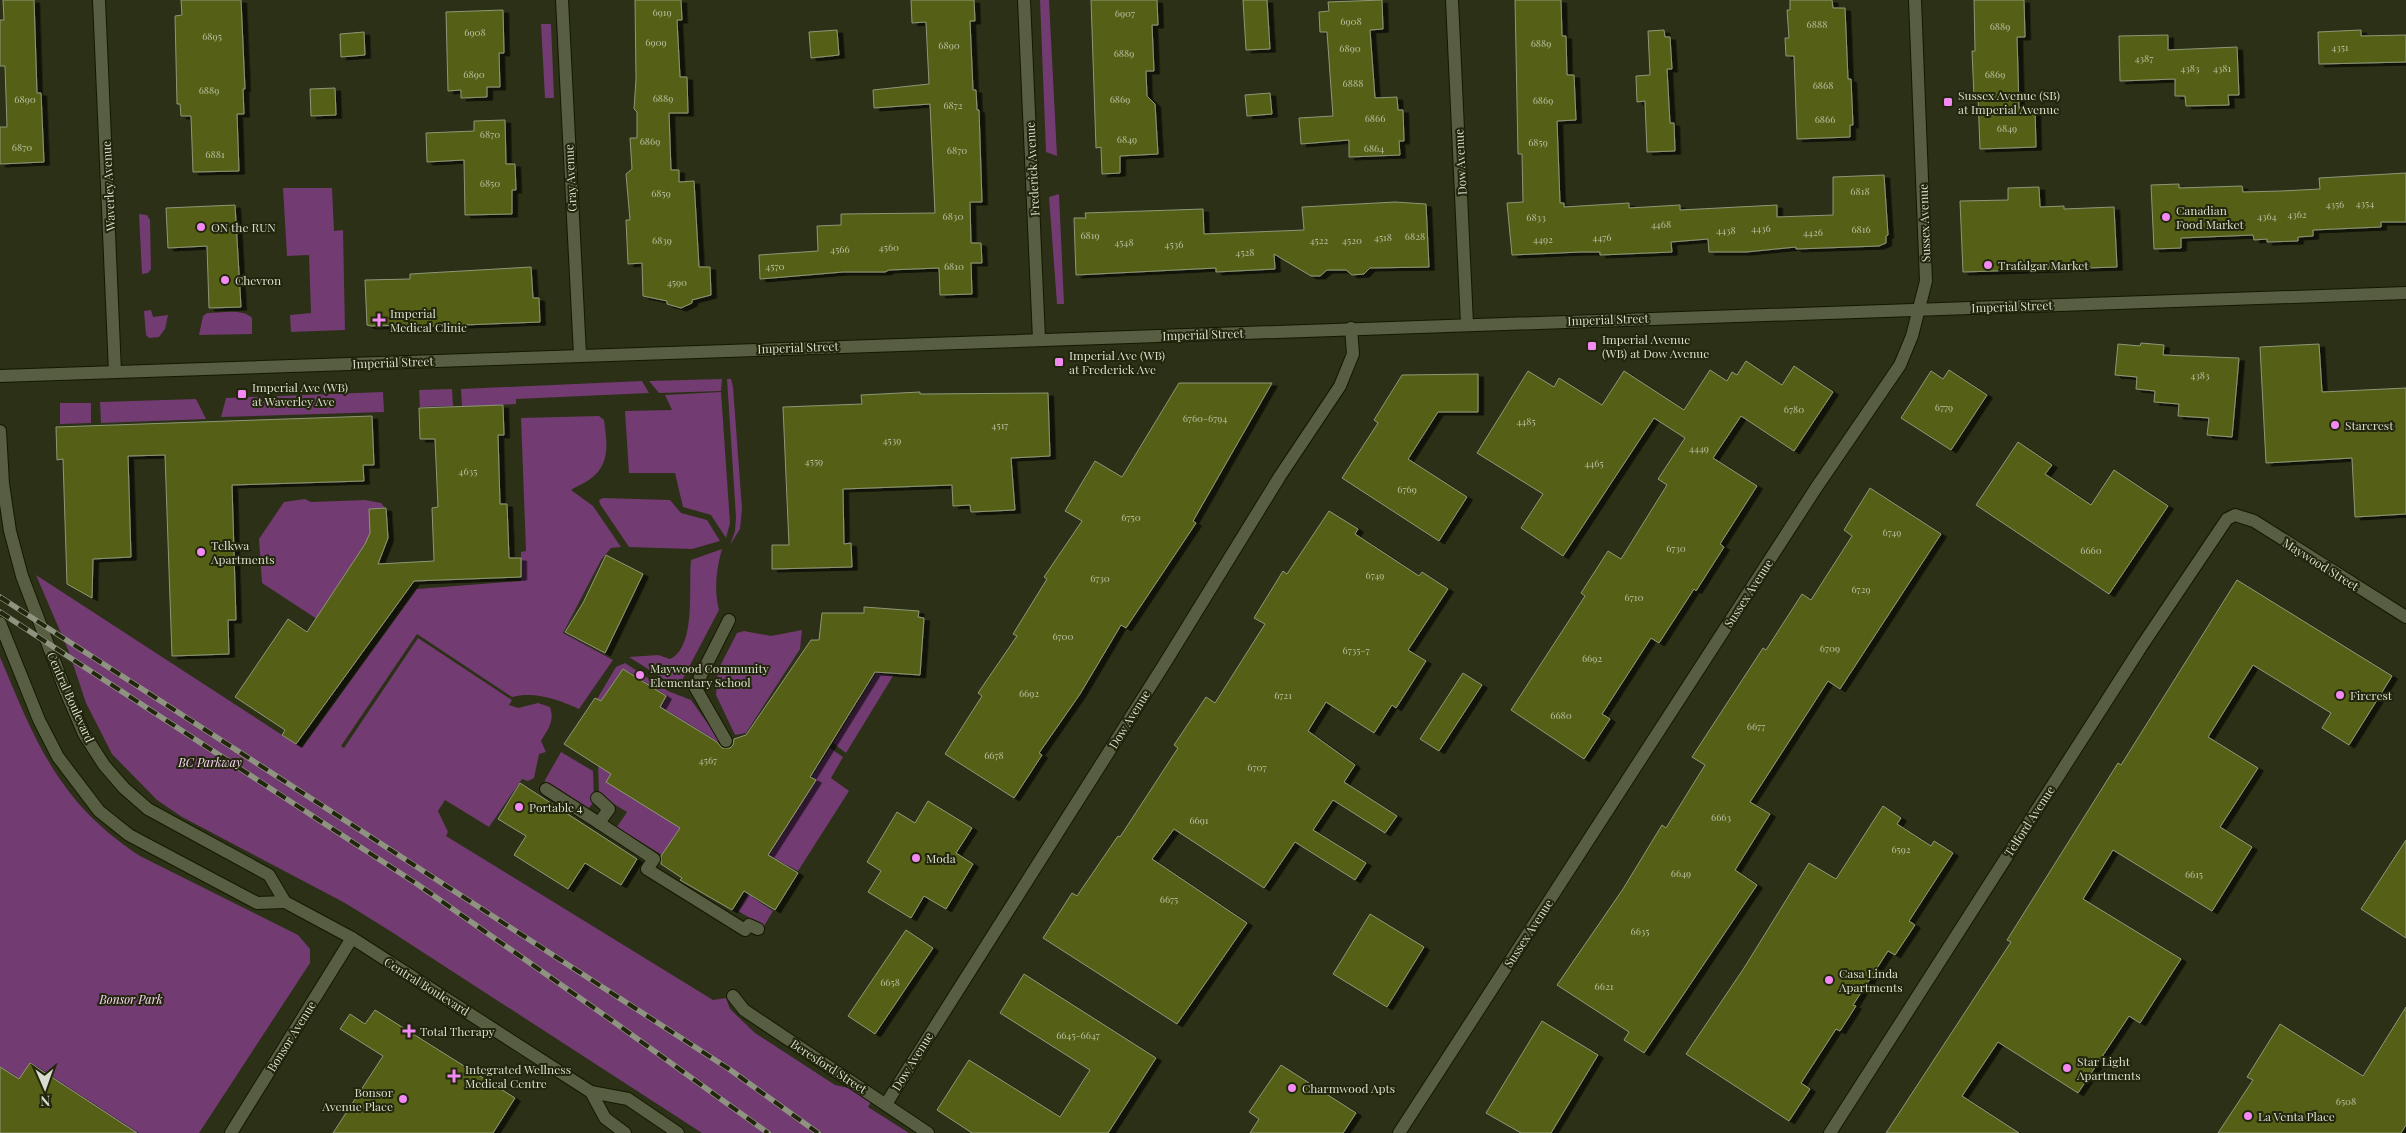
<svg xmlns="http://www.w3.org/2000/svg" width="2406" height="1133" font-family="'Playfair Display',serif">
<style>
.green{fill:#723b72}
.building{fill:#556118;stroke:#8e9677;filter:url(#shadow)}
.lines{fill:none;stroke-linecap:round;stroke-linejoin:round}
.street-casing{stroke:#141801;stroke-width:14}
.secondary-casing{stroke:#141801;stroke-width:14}
.street{stroke:#585e42;stroke-width:12}
.secondary{stroke:#585e42;stroke-width:12}
.rail-casing{stroke:#8f9480;stroke-width:5.5}
.rail{stroke:#21260c;stroke-width:4;stroke-dasharray:11;stroke-linecap:butt}
.poi-dot{fill:#f28af2;stroke:#21260c;stroke-width:2}
.labels{text-anchor:middle;dominant-baseline:central;stroke-width:4;stroke-linejoin:round;paint-order:stroke}
.number-label{font-size:10px;fill:#b8bea0}
.poi-label{font-size:12px;fill:#d9ddcd;stroke:#21260c;text-anchor:start}
.street-label{font-size:12px;fill:#d9ddcd;stroke:#21260c}
.park-label{font-size:12px;font-style:italic;fill:#fbd7fa;stroke:#21260c}
</style>
<defs>
<filter id="shadow"><feDropShadow dx="5.5" dy="3" stdDeviation="0" flood-color="#0009"/></filter>
</defs>
<rect width="100%" height="100%" fill="#2b3016"/>
<g class="green">
<path d="M1040 0H1049L1057 156 1046 152Z"/>
<path d="M541 24H551L554 98H545Z"/>
<path d="M283 188H332L334 231 343 230 345 330 291 332 290 315 311 313 309 255 287 256Z"/>
<path d="M1059 194 1064 304H1057L1049 197Z"/>
<path d="M139 214 147 215 150 220 151 269 148 273 142 274Z"/>
<path d="M151 310 153 317 168 315 165 329 159 337 149 338 146 335 144 311Z"/>
<path d="M207 313C220 313 243 308 252 318V334L199 335 203 316Z"/>
<path d="M722 379 721 391 659 393 649 381Z"/>
<path d="M727 379H731L733 387 742 509 740 529 730 545 735 531 736 517Z"/>
<path d="M642 381 649 393 516 399V404L462 407 461 389Z"/>
<path d="M452 389 453 406 420 407 419 390Z"/>
<path d="M383 392 384 412 221 417 226 398Z"/>
<path d="M721 392 730 523 726 538 711 515 683 507 675 473H629L625 411 672 410 665 395Z"/>
<path d="M196 399 206 419 101 423 100 402Z"/>
<path d="M60 403H91V423L60 424Z"/>
<path d="M599 416 604 420C607 443 611 465 589 480 583 484 577 486 571 490L593 506 621 547 611 548 601 560 563 633 613 660 579 709C558 699 534 691 512 697L417 634 341 746 344 748 418 638 512 700 509 705 518 708 538 703 550 707C555 721 548 729 541 741L546 752 539 754 534 778 528 781 522 779 489 827 445 800 438 811 448 832 446 836 713 1000 726 998 730 1009 755 1033 835 1085 853 1089 871 1102 868 1107 909 1133H702L387 929 345 903 182 817 157 800 112 754 86 703 69 652 36 575 302 748 417 589 521 581V552L526 551 521 418Z"/>
<path d="M603 498 670 500 681 513 707 520 720 541 692 549 629 547 600 504 599 500Z"/>
<path d="M305 499 311 502 365 500 381 503 385 508 369 509 371 533 365 544 319 614 326 625 262 583 259 539 284 502Z"/>
<path d="M722 549C716 571 714 589 719 610L678 688 629 657 658 655 670 659C697 647 688 585 691 560Z"/>
<path d="M802 630 800 649 746 733 735 735 716 695 718 670 737 633 744 631 771 636Z"/>
<path d="M0 657C36 743 59 803 140 856L298 935 310 949V963L199 1133H0Z"/>
<path d="M625 663 668 691 691 700 720 741 719 743 660 707 666 696 623 669 601 701 597 699 616 667Z"/>
<path d="M876 673 893 676 846 753 833 743Z"/>
<path d="M830 748 843 757 831 778 849 791 798 871 773 858 760 877 755 875 816 780 812 776Z"/>
<path d="M561 752 593 771 594 802 586 811 545 783V780Z"/>
<path d="M598 762 680 828 662 855 617 827 627 812 599 795Z"/>
<path d="M750 891 753 893 752 897 773 911 764 926 738 911Z"/>
</g>
<g class="building">
<path d="M3 0H34L37 93H41L44 162 0 164V127H7L5 66H0V20H4Z"/>
<path d="M181 0H241L245 89H243L244 114H237L239 171 193 172 191 116H181L180 104H177L175 16 182 15Z"/>
<path d="M635 0H681L682 20H677L680 77H687L688 113H669L671 170H679V182L694 181 699 267H710L711 295 692 300V303L681 308 667 304V301L643 296 642 263 628 264 626 220H630L626 174 632 169 630 138H637V112L634 109 636 79Z"/>
<path d="M911 0H974L975 21H970L973 90H976L977 110H979L982 202H970L971 243H981L982 263H971L972 294 940 295 939 268 889 270 885 272H843L760 279 759 255 818 251 817 226 841 225V214L935 213 930 104 874 108 873 90 929 84 926 22 912 23Z"/>
<path d="M1091 0H1157L1158 25H1152L1154 71H1146L1147 96 1155 104 1158 154 1120 156V173L1102 174 1101 147 1096 148Z"/>
<path d="M1243 0H1267L1270 49 1246 50Z"/>
<path d="M1382 0 1383 29 1370 30 1375 98 1397 97 1398 110H1403L1404 141H1399L1400 155 1349 157V140L1301 144 1299 118 1333 116 1327 32H1320L1319 12 1329 11 1328 2Z"/>
<path d="M1515 0H1561L1562 36H1566L1567 75H1574L1576 120 1557 121 1560 203H1564V207L1629 203V208L1680 205V210L1777 205V217L1833 215V177L1884 175 1888 235 1886 236V243L1879 246 1796 249V247L1746 252H1709L1708 239 1671 242 1672 252 1600 255V252H1581L1512 255 1507 203 1523 202 1522 154H1518Z"/>
<path d="M1790 0H1832L1833 8H1845L1848 79H1851L1853 125H1850V137L1797 139 1794 56H1786L1785 38H1789L1787 10H1790Z"/>
<path d="M1974 0H2024L2025 37H2017L2019 108 2035 107 2036 147 1980 149 1978 97H1974L1972 51H1975Z"/>
<path d="M503 10 504 53H499L500 87H487V97L461 98V90L448 91 446 12Z"/>
<path d="M837 30 839 55 811 58 809 32Z"/>
<path d="M1664 30 1665 37H1670L1672 69H1667L1670 123H1674L1675 151 1647 152 1645 101 1637 102 1636 76 1650 75 1648 31Z"/>
<path d="M2361 30V36L2406 35V62L2319 64 2318 32Z"/>
<path d="M364 32 365 55 341 57 340 34Z"/>
<path d="M2168 35V50L2237 47 2239 95H2228L2229 105 2186 106 2185 96H2175V79L2120 81 2119 36Z"/>
<path d="M335 88 336 115 311 116 310 89Z"/>
<path d="M1270 93 1272 114 1247 116 1245 95Z"/>
<path d="M505 120 506 164H515L516 190H512V214L465 215 464 160 427 162 426 133 474 131V121Z"/>
<path d="M2406 173V222H2381V227L2313 230V236L2298 237V241L2267 242V239L2254 240 2253 235 2181 238V248L2154 249 2151 185 2179 184V188L2242 186 2243 192 2281 191 2320 189 2319 178Z"/>
<path d="M2039 187 2040 207 2064 206V209L2114 207 2117 267 1963 272 1960 201 2008 200V188Z"/>
<path d="M1395 202 1426 204 1429 267 1370 268 1364 274 1352 275 1346 270H1327L1320 276H1311L1274 254 1275 269 1216 272V268L1076 275 1074 218H1086L1085 213 1203 209 1204 234 1304 230 1302 207Z"/>
<path d="M235 205 241 307 209 308 207 246 168 248 166 208Z"/>
<path d="M531 267 533 298H539L540 322 412 327V325L371 326 367 325 365 280 410 279V274Z"/>
<path d="M2141 343 2164 345 2163 355 2239 358 2232 437 2207 435 2209 418 2178 416 2179 404 2154 402 2155 391 2136 389 2137 377 2115 375 2118 344 2140 346Z"/>
<path d="M2319 344 2322 392 2406 388V514L2355 517 2352 458 2266 463 2260 347Z"/>
<path d="M1746 361 1782 385 1794 366 1833 392 1794 451 1741 416 1713 458 1757 486 1720 544 1724 547 1696 591 1694 589 1659 643 1651 638 1602 714 1610 719 1584 759 1511 710 1585 596 1581 593 1608 551 1621 559 1667 485 1658 479 1685 438 1654 418 1563 556 1521 528 1543 494 1477 453 1528 371 1554 387 1559 378 1602 405 1624 371 1684 410 1710 370 1727 381 1732 372 1737 375Z"/>
<path d="M1949 370 1987 395 1951 450 1901 418 1931 371 1943 379Z"/>
<path d="M1478 374V412H1438L1408 459 1467 497 1439 541 1342 478 1378 423 1374 420 1402 375Z"/>
<path d="M1179 383H1272L1193 521 1196 523 1126 628 1121 625 1080 694 1039 753 1042 755 1014 798 945 754 982 696 978 693 1017 636 1013 634 1047 579 1044 577 1082 521 1065 511 1095 461 1122 477Z"/>
<path d="M920 392V394L1048 393 1050 456 1011 458 1015 510 971 512 970 505 953 506 952 485 843 489 844 544 851 543 852 567 772 569V545H789L783 407 862 404 861 395Z"/>
<path d="M503 405 504 435H498L500 504H507L509 558H521V577L414 581 296 744 282 735 285 730 235 697 288 619 307 632 365 544 370 533 369 509 386 508 388 538 378 564 434 561 432 508 438 507 435 439H420L419 408Z"/>
<path d="M372 416 374 465H363L364 481 232 485 236 620H228L229 654 172 656 165 455 128 456 131 557 93 559 92 598 67 584 63 459 57 460 56 427Z"/>
<path d="M2018 442 2052 465 2045 474 2091 505 2114 470 2168 506 2109 594 1976 505Z"/>
<path d="M1870 488 1941 534 1840 689 1828 681 1750 802 1770 814 1735 870 1757 885 1644 1053 1624 1040 1629 1032 1557 985 1623 889 1662 825 1666 828 1705 765 1692 757 1763 648 1766 650 1802 594 1811 600 1852 536 1844 530Z"/>
<path d="M1329 511 1358 529 1355 534 1419 576 1422 572 1448 589 1408 650 1426 661 1396 708 1392 705 1374 733 1326 702 1308 731 1355 765 1344 782 1397 816 1385 833 1333 800 1313 830 1366 863 1355 880 1295 842 1264 888 1174 829 1152 859 1247 923 1177 1024 1043 938 1072 893 1077 896 1118 836 1120 837 1178 748 1174 745 1206 697 1215 703 1265 624 1254 618 1283 571 1287 574Z"/>
<path d="M606 555 643 574 605 653 565 632 583 603Z"/>
<path d="M2237 580 2392 676 2349 745 2322 728 2331 713 2253 665 2208 737 2258 768 2220 827 2252 847 2212 911 2113 850 2083 899 2181 959 2140 1023 2129 1016 2078 1093 1998 1042 1962 1096 2019 1133H1886L2011 942 2007 940 2118 763 2121 765Z"/>
<path d="M864 607 919 611 918 617 924 618 920 675 875 672 810 777 816 780 768 855 798 873 775 910 744 891 732 910 680 880 682 878 661 864V856L680 828 606 782 611 774 564 744 595 698 601 701 623 669 666 696 660 707 717 742 722 748H730L733 745 734 739 746 735 811 640H819L822 613H864Z"/>
<path d="M1463 673 1482 685 1439 751 1420 739Z"/>
<path d="M520 783 637 859 621 885 585 863 568 889 514 855 526 836 498 819Z"/>
<path d="M928 801 972 828 956 853 973 864 946 909 924 896 911 918 868 892 881 871 867 862 897 812 915 823Z"/>
<path d="M1883 806 1901 818 1897 824 1931 846 1934 841 1953 853 1909 921 1915 925 1895 955 1888 951 1853 1005 1856 1006 1840 1031 1836 1029 1801 1083 1810 1089 1789 1121 1686 1054 1744 968 1809 863 1836 879Z"/>
<path d="M2406 840V938L2361 909Z"/>
<path d="M1370 914 1424 947 1387 1007 1333 974Z"/>
<path d="M906 930 933 948 875 1034 848 1016Z"/>
<path d="M1024 974 1156 1058 1108 1133H972L937 1110 969 1060 1060 1117 1090 1070 1000 1013Z"/>
<path d="M2406 1007V1125L2401 1133H2218L2253 1080 2247 1077 2280 1024 2363 1076Z"/>
<path d="M375 1010 515 1098 493 1133H333L383 1056 340 1029 350 1014 365 1024Z"/>
<path d="M1542 1021 1598 1055 1551 1133H1521L1486 1113Z"/>
<path d="M30 1063 137 1133H0V1067L19 1079Z"/>
<path d="M1281 1065 1356 1113 1343 1133H1250L1259 1119 1249 1112Z"/>
</g>
<g class="lines">
<defs>
<g id="street">
<path d="M99 0 115 372"/>
<path d="M562 0 580 355"/>
<path d="M1024 0 1039 339"/>
<path d="M1452 0 1467 324"/>
<path d="M726 741 695 687 729 620"/>
<path d="M546 789 599 823"/>
<path d="M597 798 609 809 599 823 654 859 647 869 745 930 749 925 758 929"/>
<path d="M733 996 744 1010 928 1133"/>
<path d="M886 1104 1165 663 1280 476 1340 386 1353 354 1351 328"/>
<path d="M1830 1133 2141 647 2227 519 2235 515 2254 521 2406 617"/>
</g>
<g id="secondary">
<path d="M0 376 2406 293"/>
<path d="M0 431 3 484 10 531 22 576 66 692 84 734 104 765 124 788 148 809 269 875 285 902 352 938 591 1092 628 1099 678 1133"/>
<path d="M0 623 39 720 58 757 99 811 129 835 257 903 285 902"/>
<path d="M591 1092 605 1118 625 1133"/>
<path d="M231 1133 352 938"/>
<path d="M1399 1133 1816 488 1900 365 1912 336 1926 281 1915 0"/>
</g>
</defs>
<use href="#street" class="street-casing"/>
<use href="#secondary" class="secondary-casing"/>
<use href="#street" class="street"/>
<use href="#secondary" class="secondary"/>
<defs>
<g id="rail">
<path d="M0 597 729 1069 818 1133"/>
<path d="M0 612 417 884 607 1017 768 1133"/>
</g>
</defs>
<use href="#rail" class="rail-casing"/>
<use href="#rail" class="rail"/>
</g>
<g class="poi-dot">
<rect x="1943" y="97" width="10" height="10" rx="2.5"/>
<circle cx="2166" cy="217" r="5"/>
<circle cx="201" cy="227" r="5"/>
<circle cx="1988" cy="265" r="5"/>
<circle cx="225" cy="280" r="5"/>
<path d="M376.5 312.5h5v5h5v5h-5v5h-5v-5h-5v-5h5z"/>
<rect x="1587" y="341" width="10" height="10" rx="2.5"/>
<rect x="1054" y="357" width="10" height="10" rx="2.5"/>
<rect x="237" y="389" width="10" height="10" rx="2.5"/>
<circle cx="2335" cy="425" r="5"/>
<circle cx="201" cy="552" r="5"/>
<circle cx="640" cy="675" r="5"/>
<circle cx="2340" cy="695" r="5"/>
<circle cx="519" cy="807" r="5"/>
<circle cx="916" cy="858" r="5"/>
<circle cx="1829" cy="980" r="5"/>
<path d="M406.5 1023.5h5v5h5v5h-5v5h-5v-5h-5v-5h5z"/>
<circle cx="2067" cy="1068" r="5"/>
<path d="M451.5 1068.5h5v5h5v5h-5v5h-5v-5h-5v-5h5z"/>
<circle cx="1292" cy="1088" r="5"/>
<circle cx="403" cy="1099" r="5"/>
<circle cx="2248" cy="1116" r="5"/>
</g>
<g class="labels">
<g class="number-label">
<text x="662" y="12">6919</text>
<text x="1125" y="13">6907</text>
<text x="1351" y="21">6908</text>
<text x="1817" y="24">6888</text>
<text x="2000" y="26">6889</text>
<text x="475" y="32">6908</text>
<text x="212" y="36">6895</text>
<text x="656" y="42">6909</text>
<text x="1541" y="43">6889</text>
<text x="949" y="45">6890</text>
<text x="2340" y="47">4351</text>
<text x="1350" y="48">6890</text>
<text x="1124" y="53">6889</text>
<text x="2144" y="58">4387</text>
<text x="2190" y="68">4383</text>
<text x="2222" y="68">4381</text>
<text x="474" y="74">6890</text>
<text x="1995" y="74">6869</text>
<text x="1353" y="83">6888</text>
<text x="1823" y="85">6868</text>
<text x="209" y="90">6889</text>
<text x="663" y="98">6889</text>
<text x="25" y="99">6890</text>
<text x="1120" y="99">6869</text>
<text x="1543" y="100">6869</text>
<text x="953" y="105">6872</text>
<text x="1375" y="118">6866</text>
<text x="1825" y="119">6866</text>
<text x="2007" y="128">6849</text>
<text x="490" y="134">6870</text>
<text x="1127" y="139">6849</text>
<text x="650" y="141">6869</text>
<text x="1538" y="142">6859</text>
<text x="22" y="147">6870</text>
<text x="1374" y="148">6864</text>
<text x="957" y="150">6870</text>
<text x="215" y="154">6881</text>
<text x="490" y="183">6850</text>
<text x="1860" y="191">6818</text>
<text x="661" y="193">6859</text>
<text x="2365" y="203">4354</text>
<text x="2335" y="204">4356</text>
<text x="2297" y="214">4362</text>
<text x="953" y="216">6830</text>
<text x="2267" y="216">4364</text>
<text x="1536" y="217">6833</text>
<text x="1661" y="224">4468</text>
<text x="1761" y="228">4436</text>
<text x="1861" y="229">6816</text>
<text x="1726" y="230">4438</text>
<text x="1813" y="232">4426</text>
<text x="1090" y="235">6819</text>
<text x="1415" y="236">6828</text>
<text x="1383" y="237">4518</text>
<text x="1602" y="237">4476</text>
<text x="1543" y="239">4492</text>
<text x="662" y="240">6839</text>
<text x="1319" y="240">4522</text>
<text x="1352" y="240">4520</text>
<text x="1124" y="242">4548</text>
<text x="1174" y="244">4536</text>
<text x="889" y="247">4560</text>
<text x="840" y="249">4566</text>
<text x="1245" y="252">4528</text>
<text x="775" y="266">4570</text>
<text x="954" y="266">6810</text>
<text x="677" y="282">4590</text>
<text x="2200" y="375">4383</text>
<text x="1944" y="407">6779</text>
<text x="1794" y="409">6780</text>
<text x="1205" y="418">6760-6794</text>
<text x="1526" y="421">4485</text>
<text x="1000" y="425">4517</text>
<text x="892" y="440">4539</text>
<text x="1699" y="448">4449</text>
<text x="814" y="461">4559</text>
<text x="1594" y="463">4465</text>
<text x="468" y="471">4635</text>
<text x="1407" y="489">6769</text>
<text x="1131" y="517">6750</text>
<text x="1892" y="532">6749</text>
<text x="1676" y="548">6730</text>
<text x="2091" y="550">6660</text>
<text x="1375" y="575">6749</text>
<text x="1100" y="578">6730</text>
<text x="1861" y="589">6729</text>
<text x="1634" y="597">6710</text>
<text x="1063" y="636">6700</text>
<text x="1830" y="648">6709</text>
<text x="1356" y="650">6735-7</text>
<text x="1592" y="658">6692</text>
<text x="1029" y="693">6692</text>
<text x="1283" y="695">6721</text>
<text x="1561" y="715">6680</text>
<text x="1756" y="726">6677</text>
<text x="994" y="755">6678</text>
<text x="708" y="760">4567</text>
<text x="1257" y="767">6707</text>
<text x="1721" y="817">6663</text>
<text x="1199" y="820">6691</text>
<text x="1901" y="849">6592</text>
<text x="1681" y="873">6649</text>
<text x="2194" y="874">6615</text>
<text x="1169" y="899">6675</text>
<text x="1640" y="931">6635</text>
<text x="890" y="982">6658</text>
<text x="1604" y="986">6621</text>
<text x="1078" y="1035">6645-6647</text>
<text x="2346" y="1101">6508</text>
</g>
<g class="poi-label">
<text x="1958" y="95">Sussex Avenue (SB)<tspan x="1958" dy="14">at Imperial Avenue</tspan></text>
<text x="2176" y="210">Canadian<tspan x="2176" dy="14">Food Market</tspan></text>
<text x="211" y="227">ON the RUN</text>
<text x="1998" y="265">Trafalgar Market</text>
<text x="235" y="280">Chevron</text>
<text x="390" y="313">Imperial<tspan x="390" dy="14">Medical Clinic</tspan></text>
<text x="1602" y="339">Imperial Avenue<tspan x="1602" dy="14">(WB) at Dow Avenue</tspan></text>
<text x="1069" y="355">Imperial Ave (WB)<tspan x="1069" dy="14">at Frederick Ave</tspan></text>
<text x="252" y="387">Imperial Ave (WB)<tspan x="252" dy="14">at Waverley Ave</tspan></text>
<text x="2345" y="425">Starcrest</text>
<text x="211" y="545">Telkwa<tspan x="211" dy="14">Apartments</tspan></text>
<text x="650" y="668">Maywood Community<tspan x="650" dy="14">Elementary School</tspan></text>
<text x="2350" y="695">Fircrest</text>
<text x="529" y="807">Portable 4</text>
<text x="926" y="858">Moda</text>
<text x="1839" y="973">Casa Linda<tspan x="1839" dy="14">Apartments</tspan></text>
<text x="420" y="1031">Total Therapy</text>
<text x="2077" y="1061">Star Light<tspan x="2077" dy="14">Apartments</tspan></text>
<text x="465" y="1069">Integrated Wellness<tspan x="465" dy="14">Medical Centre</tspan></text>
<text x="1302" y="1088">Charmwood Apts</text>
<text x="393" y="1092" text-anchor="end">Bonsor<tspan x="393" dy="14">Avenue Place</tspan></text>
<text x="2258" y="1116">La Venta Place</text>
</g>
<g class="street-label">
<text transform="translate(1460 162) rotate(-93)">Dow Avenue</text>
<text transform="translate(1032 169) rotate(-93)">Frederick Avenue</text>
<text transform="translate(570 178) rotate(-93)">Gray Avenue</text>
<text transform="translate(108 186) rotate(-93)">Waverley Avenue</text>
<text transform="translate(1924 223) rotate(-92)">Sussex Avenue</text>
<text transform="translate(2012 306) rotate(-2)">Imperial Street</text>
<text transform="translate(1608 319) rotate(-2)">Imperial Street</text>
<text transform="translate(1203 334) rotate(-2)">Imperial Street</text>
<text transform="translate(798 347) rotate(-2)">Imperial Street</text>
<text transform="translate(393 362) rotate(-2)">Imperial Street</text>
<text transform="translate(2321 564) rotate(32)">Maywood Street</text>
<text transform="translate(1748 593) rotate(-57)">Sussex Avenue</text>
<text transform="translate(71 697) rotate(66)">Central Boulevard</text>
<text transform="translate(1129 719) rotate(-58)">Dow Avenue</text>
<text transform="translate(2029 821) rotate(-57)">Telford Avenue</text>
<text transform="translate(1528 933) rotate(-57)">Sussex Avenue</text>
<text transform="translate(427 986) rotate(32)">Central Boulevard</text>
<text transform="translate(291 1036) rotate(-58)">Bonsor Avenue</text>
<text transform="translate(912 1061) rotate(-58)">Dow Avenue</text>
<text transform="translate(829 1066) rotate(33)">Beresford Street</text>
</g>
<g class="park-label">
<text x="210" y="762">BC Parkway</text>
<text x="131" y="999">Bonsor Park</text>
</g>
</g>
<g transform="translate(45 1088) rotate(178)" stroke="#21260c" stroke-width="4" paint-order="stroke">
<path d="M0-4L9 19L0 12L-9 19Z" fill="#d9ddcd"/>
<text y="-8" font-size="14" font-weight="bold" text-anchor="middle" fill="#d9ddcd">N</text>
</g>
</svg>
